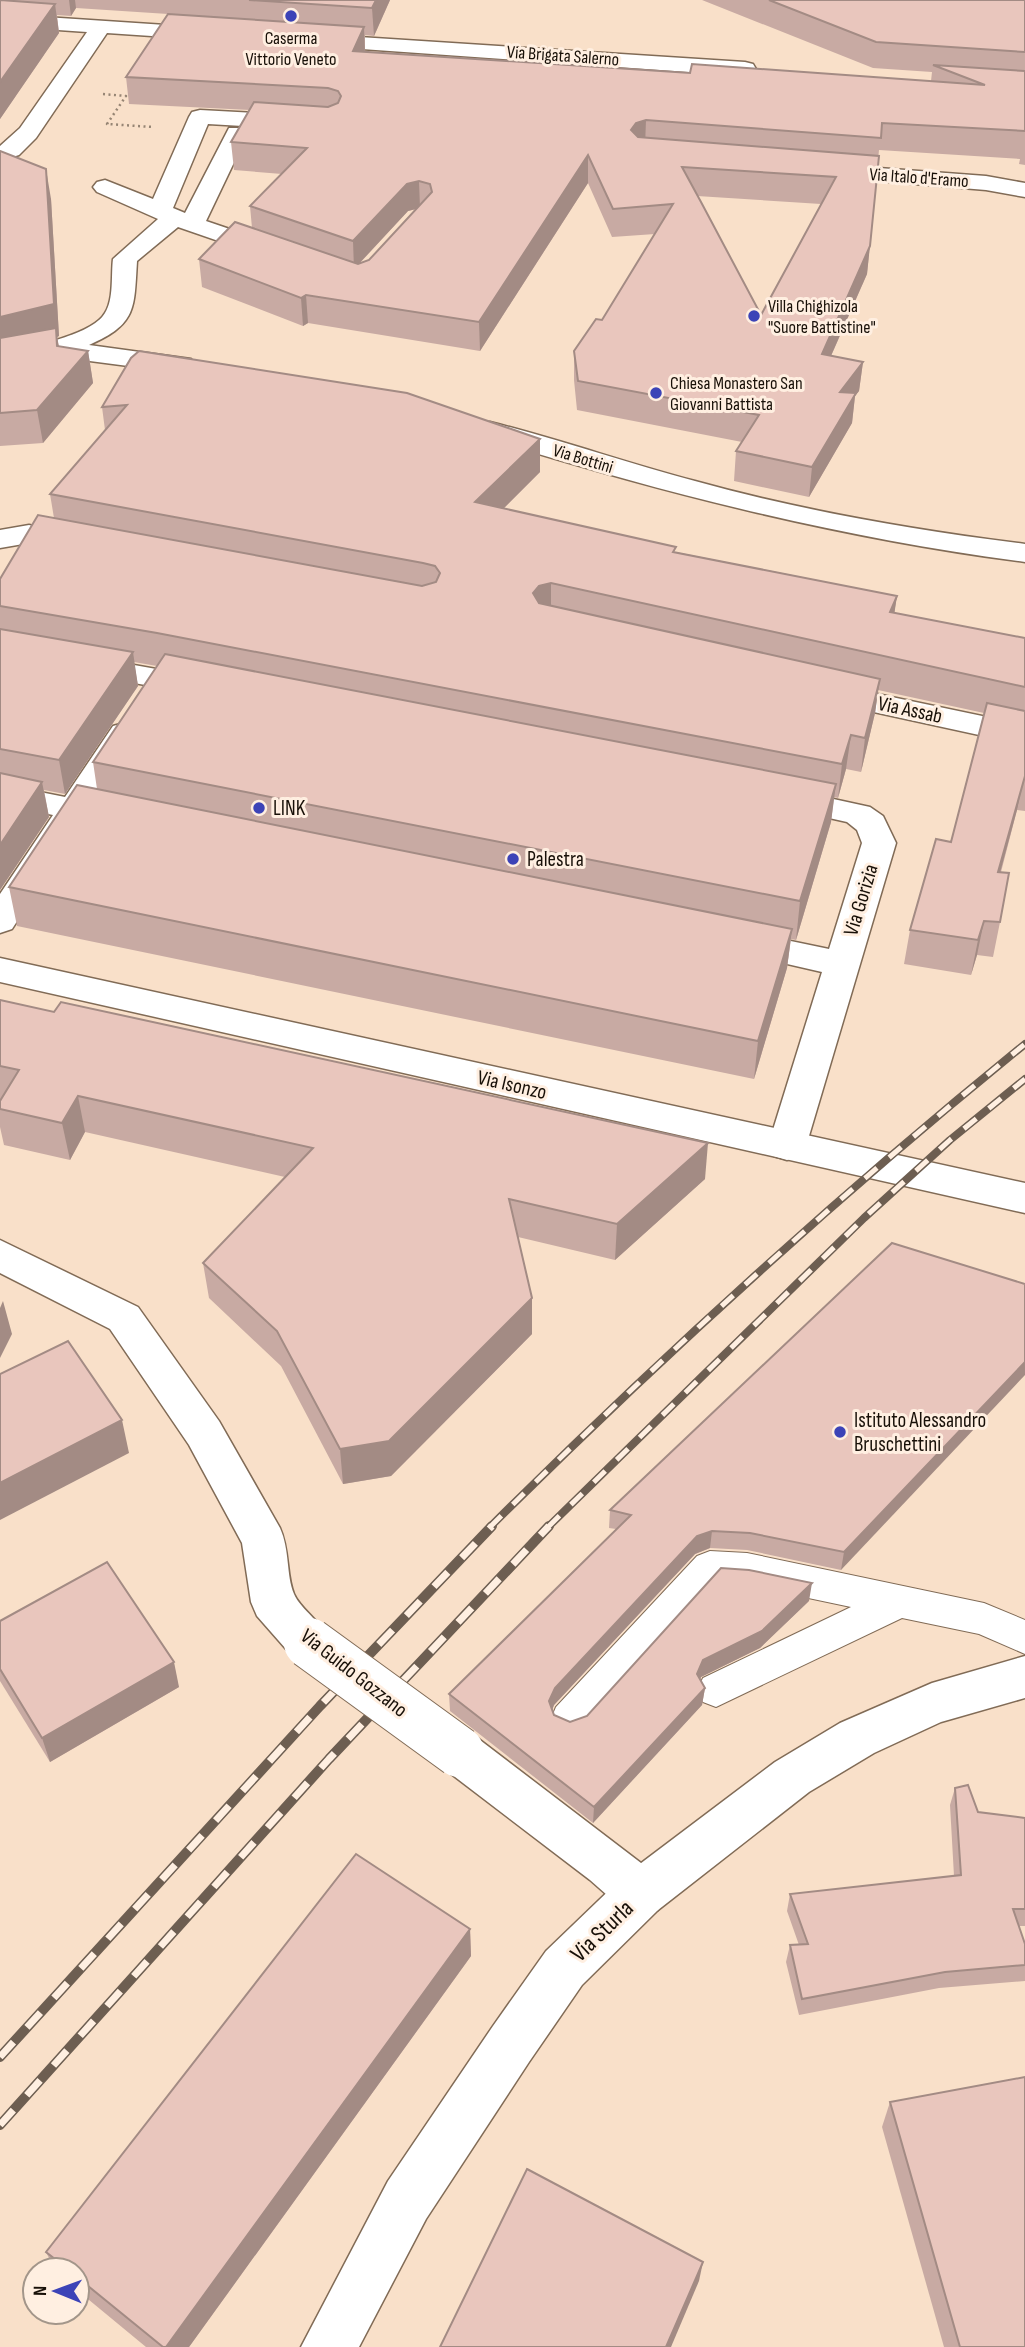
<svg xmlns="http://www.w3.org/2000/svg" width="1025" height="2347" font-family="'Sofia Sans Condensed',sans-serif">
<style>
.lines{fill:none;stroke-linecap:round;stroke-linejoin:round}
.lane-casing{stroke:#816b56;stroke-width:2}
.street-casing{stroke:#816b56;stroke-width:3}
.secondary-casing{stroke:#816b56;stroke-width:3}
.path{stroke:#968574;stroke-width:2.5;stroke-dasharray:2 3.5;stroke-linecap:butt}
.lane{fill:#fff;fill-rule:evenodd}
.street{fill:#fff;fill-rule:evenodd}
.secondary{fill:#fff;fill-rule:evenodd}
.rail-far1-casing{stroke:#6d5e51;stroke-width:8}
.rail-casing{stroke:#6d5e51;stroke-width:10}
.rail-far1{stroke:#ffefe1;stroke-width:5;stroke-dasharray:16;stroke-linecap:butt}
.rail{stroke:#ffefe1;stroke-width:7;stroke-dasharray:20;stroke-linecap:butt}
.street-bridge-casing{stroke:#816b56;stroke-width:52;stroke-linecap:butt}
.street-bridge{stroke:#fff;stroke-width:50}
.wall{fill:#c8aaa3;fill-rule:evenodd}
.shaded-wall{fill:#a38b84}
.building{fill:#e9c6bd;stroke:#a38b84;stroke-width:2;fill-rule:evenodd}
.poi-dot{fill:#3c43b7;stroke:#ffefe1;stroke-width:2.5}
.labels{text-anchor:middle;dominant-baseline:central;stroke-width:6;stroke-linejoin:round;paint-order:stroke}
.far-poi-label{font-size:18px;fill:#181008;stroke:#ffefe1;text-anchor:start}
.far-street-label{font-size:18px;fill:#181008;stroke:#ffefe1}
.street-label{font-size:21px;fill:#181008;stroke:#ffefe1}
.poi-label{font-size:21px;fill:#181008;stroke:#ffefe1;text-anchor:start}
.near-street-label{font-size:24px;fill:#181008;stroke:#ffefe1}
</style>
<rect width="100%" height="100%" fill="#f9e0c9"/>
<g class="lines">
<defs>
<path id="lane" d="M710 1551 747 1553 984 1603 1025 1620V1654L979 1634 902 1618 716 1707 703 1702 697 1690 703 1678 851 1607 747 1585 718 1583 584 1731 570 1736 556 1731 551 1719 556 1707 697 1556Z"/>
<g id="street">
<path d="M0 14 211 28 219 29 222 34 219 39 211 40 107 33 36 138 19 155 0 161V146L20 128 87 32 0 26Z"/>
<path d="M313 34 745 62 753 64 756 69 753 74 745 76 305 45 302 40 305 35Z"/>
<path d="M200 110 296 115 304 117 307 122 304 127 296 129 208 124 173 208 185 213 229 128H245L248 133 206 221 280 246 283 251 280 256 271 258 262 256 178 227 137 261C134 309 137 324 89 345L191 359 195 365 191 371 182 373 59 357 0 369V353C25 348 92 336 105 313 114 299 111 275 113 259L158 219 97 192 93 187 97 182 105 180 153 199 189 117 192 112Z"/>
<path d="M825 164 986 176 1025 183V197L986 190 817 176 813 171 817 166Z"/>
<path d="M490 422C559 439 626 463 695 481 803 511 914 530 1025 544V562C839 538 659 492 480 436L476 430 480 424Z"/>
<path d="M29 525 87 537 91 543 87 549 77 552 29 543 0 548V530Z"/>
<path d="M0 641 201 677 212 679 217 686 212 693 201 695 0 659Z"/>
<path d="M825 683 1025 725V745L814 699 809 692 814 685Z"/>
<path d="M124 723 135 726 140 733 94 803 124 810 129 817 124 824 112 828 82 821 12 929 0 933V894L53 815 0 804V784L65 797 113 726Z"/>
<path d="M783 788 870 807 883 816 896 843 806 1146 800 1156 787 1160 774 1156 768 1146 822 972 726 950 721 942 726 934 738 930 829 949 862 843 857 830 847 822 771 805 767 798 771 791Z"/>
<path d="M0 1240 138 1307 219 1421 280 1528C290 1550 286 1575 294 1594 301 1610 323 1623 332 1643L325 1657 309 1663 293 1657 257 1616 251 1602 242 1543 189 1445 110 1329 0 1273Z"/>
<path d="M459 1730 476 1737 658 1876 666 1893 658 1910 641 1917 624 1910 590 1880 442 1767 435 1752 442 1737Z"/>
</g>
<g id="secondary">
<path d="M0 958 1025 1183V1213L0 982Z"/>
<path d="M1025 1656V1698L941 1722 874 1753 809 1792 658 1910 582 1985 529 2062 426 2219 359 2347H301L388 2181 493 2026 546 1951 624 1876 775 1762 840 1723 932 1683Z"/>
</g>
</defs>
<use href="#lane" class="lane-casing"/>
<use href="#street" class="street-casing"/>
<use href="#secondary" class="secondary-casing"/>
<path class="path" d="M103 94 126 96 107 124 153 127"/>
<use href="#lane" class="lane"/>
<use href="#street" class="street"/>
<use href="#secondary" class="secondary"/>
<defs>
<g id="rail-far1">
<path d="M490 1527C661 1357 838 1196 1025 1044"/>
<path d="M548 1527 864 1218 950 1140 1025 1079"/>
</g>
<g id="rail">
<path d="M0 2057 320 1706 492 1526"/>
<path d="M0 2125 329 1759 549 1526"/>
</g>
</defs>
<use href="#rail-far1" class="rail-far1-casing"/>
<use href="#rail" class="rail-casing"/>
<use href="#rail-far1" class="rail-far1"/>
<use href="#rail" class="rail"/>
<defs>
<path id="street-bridge" d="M309 1643 459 1752"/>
</defs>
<use href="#street-bridge" class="street-bridge-casing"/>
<use href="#street-bridge" class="street-bridge"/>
</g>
<g class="wall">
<path d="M0 0H390L374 36 365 35V52L690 73 931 81 932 72 873 68 702 0H1025V165L1019 164 1020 159 879 150 867 274 831 356 863 362 859 391 855 396 852 423 809 497 734 481 736 451 742 442 577 410 574 380V351L602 320 655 234 612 237 588 183 480 351 308 323 303 326 202 287 199 259 252 228 250 206 282 174 234 170 231 142 250 110 129 104 126 77 168 14 76 8 71 16 57 15 59 33 0 119ZM697 196 821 204 761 315ZM416 209 369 260 359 264 408 211Z"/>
<path d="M0 151 51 199 59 336 57 337 59 346 88 351 93 383 43 443 0 446Z"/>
<path d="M131 358 540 472 503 509 676 552 897 596 894 613 1025 638V811L1017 810 1001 872 1000 922 993 957 977 955 971 975 904 964 910 930 951 842 984 713 878 690 875 713 861 772 846 769 838 798 834 797 831 822 796 940 791 939 787 968 754 1079 17 926 9 887 97 789 93 762 157 666 134 662 138 686 65 794 44 790 49 817 0 890V579L54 518 50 494 105 430 102 407Z"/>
<path d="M0 1000 705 1179 615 1260 518 1237 532 1334 391 1476 343 1484 281 1366 209 1298 203 1263 285 1177 85 1132 70 1160 4 1145 0 1127Z"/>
<path d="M1025 1284 841 1570 747 1550 710 1548 695 1554 554 1705 552 1710 554 1715 570 1722 587 1716 809 1601 760 1648 701 1677 700 1679 705 1688 702 1705 593 1823 450 1711 449 1694 616 1529 609 1528 610 1510Z"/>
<path d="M0 1621 179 1687 50 1762 0 1681Z"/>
<path d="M955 1788 978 1812 1025 1818V1926H1019L1025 1944V1981L939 1988 799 2015 786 1962 790 1945H799L787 1911 790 1894 954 1876 950 1805Z"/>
<path d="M470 1929 471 1956 189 2347H146L77 2290V2270H55L46 2252Z"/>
<path d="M890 2102 1025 2347H944L882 2127Z"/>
</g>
<g class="shaded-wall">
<path d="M69 0H75L76 8 71 16Z"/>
<path d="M376 0H390L374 36 372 8Z"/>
<path d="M55 4 59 33 0 119V82Z"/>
<path d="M364 27 365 53 353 51Z"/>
<path d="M646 120 645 147 631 130 636 123Z"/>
<path d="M588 155V183L480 351 479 322Z"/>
<path d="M46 169 51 199 59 336 57 337 61 360 0 350V317Z"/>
<path d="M419 181 420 208 408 211 354 269 353 241 407 184Z"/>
<path d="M870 246 867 274 819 383 822 354Z"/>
<path d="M306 295 308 323 303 326 301 298Z"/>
<path d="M88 351 93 383 43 443 37 410Z"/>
<path d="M863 362 859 391 855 396 852 423 809 497 812 467 840 392Z"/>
<path d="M540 439V472L476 536 475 502Z"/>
<path d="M551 583V616L538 619 533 593 539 586Z"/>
<path d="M897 596 892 629 890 612Z"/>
<path d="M133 652 138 686 65 794 59 760Z"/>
<path d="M880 679 875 713 861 772 865 738Z"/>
<path d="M851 735 846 769 838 798 842 764Z"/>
<path d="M1024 776 1017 810 991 906 998 872Z"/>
<path d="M42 782 49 817 0 890V845Z"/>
<path d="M836 784 831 822 796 940 800 901Z"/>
<path d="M984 921 977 955 971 975 978 940Z"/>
<path d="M792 929 787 968 754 1079 758 1041Z"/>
<path d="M78 1096 85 1132 70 1160 62 1123Z"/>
<path d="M708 1143 705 1179 615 1260 617 1224Z"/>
<path d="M532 1298V1334L391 1476 343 1484 340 1449Z"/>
<path d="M3 1301 12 1334 0 1358V1308Z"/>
<path d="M1025 1362V1375L841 1570 844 1552Z"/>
<path d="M122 1420 129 1453 0 1520V1483Z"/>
<path d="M712 1531 710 1548 695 1554 554 1705 549 1718V1701L555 1688 697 1536Z"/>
<path d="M812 1583 809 1601 760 1648 701 1677 695 1691 697 1674 703 1660Z"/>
<path d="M174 1662 179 1687 50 1762 42 1738Z"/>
<path d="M705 1688 702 1705 593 1823 594 1807Z"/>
<path d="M470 1929 471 1956 189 2347H166Z"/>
<path d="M703 2262 699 2281 671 2347H666Z"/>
</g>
<g class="building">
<path d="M0 0 55 4 0 82Z"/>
<path d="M249 0H376L372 8Z"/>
<path d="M769 0H1025V52L876 42Z"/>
<path d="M168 14 364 27 353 51 690 73 692 64 985 85 933 65 1025 71V131L882 123 881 138 646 120 636 123 631 130 638 137 879 156 870 246 822 354 863 362 840 392 856 393 812 467 736 451 759 415 578 381 574 351 596 319 602 320 673 204 613 209 588 155 479 322 306 295 301 298 199 259 235 222 358 264 369 260 432 192 430 184 419 181 407 184 353 241 250 206 307 148 231 142 254 102 328 107 338 103 341 96 338 91 328 88 126 77ZM682 167 836 177 761 315 701 202Z"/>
<path d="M0 151 46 169 54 304 0 317Z"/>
<path d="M56 328 57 346 88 351 37 410 0 413V338Z"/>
<path d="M139 351 407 393 540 439 475 502 676 547 673 552 897 596 890 612 1025 638V687L551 583 539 586 533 593 539 603 880 679 865 738 851 735 842 764 157 633 0 606V579L38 515 422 586 436 582 440 573 435 566 423 563 50 494 127 405 102 407 131 358Z"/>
<path d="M0 629 133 652 59 760 0 749Z"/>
<path d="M165 654 836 784 800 901 93 762Z"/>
<path d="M987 703 1025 711V776L998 872 1009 873 1000 922 984 921 978 940 910 930 936 839 951 842Z"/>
<path d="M0 773 42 782 0 845Z"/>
<path d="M77 785 792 929 758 1041 9 887Z"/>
<path d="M0 1000 54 1012 61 1002 708 1143 617 1224 509 1199 532 1298 389 1441 340 1449 277 1331 203 1263 313 1148 78 1096 62 1123 0 1109V1101L19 1070 0 1066Z"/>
<path d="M892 1243 1025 1284V1362L844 1552 750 1533 712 1531 697 1536 555 1688 549 1701 554 1715 570 1722 587 1716 721 1568 749 1570 812 1583 762 1631 703 1660 697 1674 705 1688 594 1807 449 1694 631 1515 610 1510Z"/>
<path d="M68 1341 122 1420 0 1483V1374Z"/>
<path d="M107 1562 174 1662 42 1738 0 1669V1621Z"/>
<path d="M968 1785 978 1812 1025 1818V1909H1013L1025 1944V1965L945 1972 802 1999 790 1945 808 1944 790 1894 961 1875 955 1788Z"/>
<path d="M356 1854 470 1929 166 2347H163L77 2277V2270H69L46 2252Z"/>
<path d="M1025 2077V2347H960L890 2102Z"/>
<path d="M527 2169 703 2262 666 2347H440Z"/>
</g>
<g class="poi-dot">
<circle cx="291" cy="16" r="7"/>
<circle cx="754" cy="316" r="7"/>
<circle cx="656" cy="393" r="7"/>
<circle cx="259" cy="808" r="7"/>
<circle cx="513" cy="859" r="7"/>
<circle cx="840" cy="1432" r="7"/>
</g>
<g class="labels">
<g class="far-poi-label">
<text x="291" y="38" text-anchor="middle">Caserma<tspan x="291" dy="21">Vittorio Veneto</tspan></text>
<text x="768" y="306">Villa Chighizola<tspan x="768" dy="21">"Suore Battistine"</tspan></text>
<text x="670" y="383">Chiesa Monastero San<tspan x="670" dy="21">Giovanni Battista</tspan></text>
</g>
<g class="far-street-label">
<text transform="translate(563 56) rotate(4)">Via Brigata Salerno</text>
<text transform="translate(919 178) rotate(4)">Via Italo d'Eramo</text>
<text transform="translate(583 459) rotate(17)">Via Bottini</text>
</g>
<g class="street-label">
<text transform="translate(910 710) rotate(12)">Via Assab</text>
<text transform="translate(861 900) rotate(-73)">Via Gorizia</text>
<text transform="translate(512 1085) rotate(13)">Via Isonzo</text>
<text transform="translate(354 1673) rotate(38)">Via Guido Gozzano</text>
</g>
<g class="poi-label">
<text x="273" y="808">LINK</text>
<text x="527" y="859">Palestra</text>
<text x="854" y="1420">Istituto Alessandro<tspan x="854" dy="24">Bruschettini</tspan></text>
</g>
<g class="near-street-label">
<text transform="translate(602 1931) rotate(-44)">Via Sturla</text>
</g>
</g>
<g transform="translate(56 2291) rotate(271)"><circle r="33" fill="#ffefe1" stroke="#a3968a" stroke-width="2"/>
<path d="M0-5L12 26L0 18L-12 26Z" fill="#3c43b7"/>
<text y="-10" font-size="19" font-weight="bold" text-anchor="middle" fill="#181008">N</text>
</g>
</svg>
